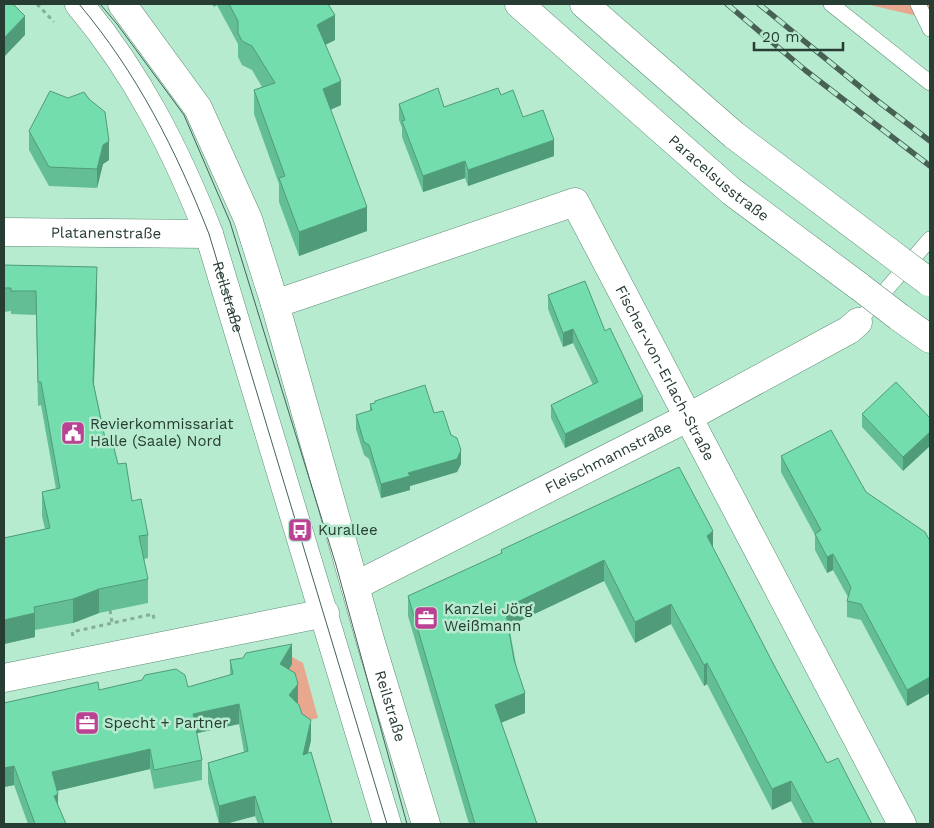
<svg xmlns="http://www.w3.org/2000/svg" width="934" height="828" font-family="'Work Sans',sans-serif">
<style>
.green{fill:#e8a88f}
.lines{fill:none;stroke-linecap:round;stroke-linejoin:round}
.lane-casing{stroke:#5b8c74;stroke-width:16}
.street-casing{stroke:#5b8c74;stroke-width:29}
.secondary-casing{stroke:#5b8c74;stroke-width:29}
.path{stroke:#85ae99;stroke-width:3;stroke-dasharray:4 4;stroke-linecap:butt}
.lane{stroke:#fff;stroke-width:15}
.street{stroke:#fff;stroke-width:28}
.secondary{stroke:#fff;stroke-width:28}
.tram{stroke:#476255;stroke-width:1}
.rail-casing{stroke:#476255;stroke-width:5.5}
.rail{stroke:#b7ebd0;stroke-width:4;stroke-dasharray:11;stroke-linecap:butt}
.secondary-bridge-casing{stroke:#5b8c74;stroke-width:29;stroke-linecap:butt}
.secondary-bridge{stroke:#fff;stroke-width:28}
.wall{fill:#63be96}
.shaded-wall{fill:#509b7a}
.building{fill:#73ddae;stroke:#509b7a}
.labels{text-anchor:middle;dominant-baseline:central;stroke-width:5;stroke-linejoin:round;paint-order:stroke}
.street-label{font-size:15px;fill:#273c32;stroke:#b7ebd0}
.poi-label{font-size:15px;fill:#273c32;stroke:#b7ebd0;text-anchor:start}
</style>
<rect width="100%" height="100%" fill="#b7ebd0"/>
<g class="green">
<path d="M866 4H930V19Z"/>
<path d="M287 654 303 663 318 718 297 723 288 691Z"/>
</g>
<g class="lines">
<defs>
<g id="lane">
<path d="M831 4 930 83"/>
<path d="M918 4 930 29"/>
<path d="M858 322 930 239"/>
</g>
<g id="street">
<path id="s1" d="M4 232 209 234"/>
<path id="s2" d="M275 304 575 202 902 824"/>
<path id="s3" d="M355 586 687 418 849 330 858 322"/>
<path d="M4 678 325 613"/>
</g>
<g id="secondary">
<path id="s4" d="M79 4C137 73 176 150 209 234L387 824"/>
<path id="s5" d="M122 4 198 108 248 219 275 304 371 643 426 824"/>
<path id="s6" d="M519 4 731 191 860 287"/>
<path d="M584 4 734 135 889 252"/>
<path d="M899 317 930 339"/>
</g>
</defs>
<use href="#lane" class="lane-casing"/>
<use href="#street" class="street-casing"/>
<use href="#secondary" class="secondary-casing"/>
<g class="path">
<path d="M37 4 54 22"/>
<path d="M110 610 112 623"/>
<path d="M73 636 72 632 153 614 154 619"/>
</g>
<use href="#lane" class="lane"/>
<use href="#street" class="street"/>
<use href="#secondary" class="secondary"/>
<g class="tram">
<path d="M79 4C137 73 176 150 209 234L387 824"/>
<path d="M100 4 117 24 184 115 230 222 336 565 407 824"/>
</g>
<defs>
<g id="rail">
<path d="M727 4 805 70 930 166"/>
<path d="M759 4 875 99 930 141"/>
</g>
</defs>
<use href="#rail" class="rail-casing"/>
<use href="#rail" class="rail"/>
<defs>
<g id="secondary-bridge">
<path d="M889 252 929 282"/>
<path d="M860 287 899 317"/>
</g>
</defs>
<use href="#secondary-bridge" class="secondary-bridge-casing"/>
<use href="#secondary-bridge" class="secondary-bridge"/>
</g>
<g class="wall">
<path d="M212 4H328L335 40 325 45 341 105 330 110 367 231 299 256 279 202V184L254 114V90L262 87 252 70 242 65 238 57V44L217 5 214 7Z"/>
<path d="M501 95 523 117 554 156 468 186 465 178 423 192 402 137V128L399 120V104L444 107Z"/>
<path d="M29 131 109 160 103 164 97 188 49 186 29 150Z"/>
<path d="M4 265 97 291 94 385 105 438 118 464 132 501 148 535V558L144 559 148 579V603L99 613 73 623 35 630V637L4 644V538L45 529 42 516V492L56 489 41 405 38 406 36 315 11 314V311L4 312Z"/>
<path d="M548 295 605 331 643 411 565 448 551 418V405L593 385 573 343 563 347 548 309Z"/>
<path d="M375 401 434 413 451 435 461 464 457 472 410 486V490L381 498 369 459 364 455 356 429V415L370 411V404L375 403Z"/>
<path d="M862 414 930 418 903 471 862 427Z"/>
<path d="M781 456 866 492 930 541V693L907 706 861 620 847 617V601L848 597 833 570 827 573 815 550V535L781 472Z"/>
<path d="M713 548 776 669 827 763 872 824H803L791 801 772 810 707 684 704 686 671 624 635 643 604 581 509 626 525 713 501 723 537 824H469L408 616V596L501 554V550Z"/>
<path d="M230 660 292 664 289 669 298 704 311 740 308 753 332 824H258L255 816 225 824H219L208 783V763L244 752 239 724 197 733 202 760V780L154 789 150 769 57 791 58 805 66 824H28L14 785 4 787V703L99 690 188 687 230 675Z"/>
</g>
<g class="shaded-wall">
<path d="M335 15V40L317 49V25Z"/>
<path d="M25 16V35L4 57V38Z"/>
<path d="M341 81V105L323 113V89Z"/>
<path d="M554 140V156L468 186V170Z"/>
<path d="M109 141V160L103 164 97 188V169L103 145Z"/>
<path d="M465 161V178L423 192V176Z"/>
<path d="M367 207V231L299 256V232Z"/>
<path d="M97 267V291L93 406V382Z"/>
<path d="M573 329V343L563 347V333Z"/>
<path d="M643 397V411L565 448V434Z"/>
<path d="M930 432V446L903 471V457Z"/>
<path d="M461 450V464L457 472 410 486V490L381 498V484Z"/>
<path d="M713 531V552L707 536Z"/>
<path d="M833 554V570L827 573V557Z"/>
<path d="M604 560V581L505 628V608Z"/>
<path d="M99 589V613L73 623V599Z"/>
<path d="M671 604V624L635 643V622Z"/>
<path d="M35 613V637L4 644V620Z"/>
<path d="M292 644V664L280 684V664Z"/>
<path d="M707 663V684L704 686V665Z"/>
<path d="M930 677V693L907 706V690Z"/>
<path d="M298 684V704L289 695Z"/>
<path d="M525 693V713L495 725V705Z"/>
<path d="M239 704V724L193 734V714Z"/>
<path d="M311 720V740L303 774V755Z"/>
<path d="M150 749V769L52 792V772Z"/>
<path d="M14 766V785L4 787V768Z"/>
<path d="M791 781V801L772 810V789Z"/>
<path d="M58 794V814L54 796Z"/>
<path d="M255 796V816L225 824H219V806Z"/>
</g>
<g class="building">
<path d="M4 4H13L25 16 4 38Z"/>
<path d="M229 4H328L335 15 317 25 341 81 323 89 367 207 299 232 279 178 285 176 254 90 275 83 252 46 242 41 238 33V21Z"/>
<path d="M438 88 444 107 498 88 501 95 513 90 523 117 543 110 554 140 468 170 465 161 423 176 402 121 405 120 399 104Z"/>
<path d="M50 91 68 98 84 92 89 99 105 112 109 141 103 145 97 169 49 167 29 131Z"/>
<path d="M4 265 97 267 93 382 105 438 111 436 118 464 126 463 132 501 141 499 148 535 139 536 148 579 99 589 73 599 34 607 35 613 4 620V538L50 528 42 492 60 488 41 382H38L36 291H11V288H4Z"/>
<path d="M585 281 605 331 610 328 643 397 565 434 551 405 598 382 573 329 563 333 548 295Z"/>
<path d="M896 382 930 418V432L903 457 862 414Z"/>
<path d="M425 385 434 413 443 411 451 435 457 438 461 450 457 459 408 473 410 476 381 484 369 445 364 442 356 415 372 410 370 404 375 403V401Z"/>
<path d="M831 430 866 492 925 532 930 541V677L907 690 861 604 847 601 851 587 833 554 827 557 815 534 821 530 781 456Z"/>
<path d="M679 467 713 531 707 536 776 669 827 763 838 758 872 824H814L791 781 772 789 707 663 704 665 671 604 635 622 604 560 505 608 514 660 525 693 495 705 537 824H475L408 596 502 553 501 550Z"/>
<path d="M292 644 280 664 295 673 298 684 289 695 299 705 302 714 311 720 303 755 311 752 332 824H264L255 796 219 806 208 763 248 751 239 704 193 714 202 760 154 770 150 749 52 772 58 794 54 796 66 824H35L14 766 4 768V703L98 682 99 690 142 680 145 675 176 669 185 675 188 687 233 674 230 660 243 658 246 653Z"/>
</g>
<defs>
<symbol id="civic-square" viewBox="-11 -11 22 22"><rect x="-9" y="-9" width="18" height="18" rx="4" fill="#bb4194" stroke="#b7ebd0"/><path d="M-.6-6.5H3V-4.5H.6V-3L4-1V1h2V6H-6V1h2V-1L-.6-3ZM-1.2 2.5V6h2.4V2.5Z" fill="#fff"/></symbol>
<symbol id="bus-square" viewBox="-11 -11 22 22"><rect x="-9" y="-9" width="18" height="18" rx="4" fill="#bb4194" stroke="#b7ebd0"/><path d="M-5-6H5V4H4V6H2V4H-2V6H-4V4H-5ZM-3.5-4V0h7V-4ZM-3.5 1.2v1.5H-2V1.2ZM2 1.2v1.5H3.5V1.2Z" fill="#fff"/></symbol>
<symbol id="office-square" viewBox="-11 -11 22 22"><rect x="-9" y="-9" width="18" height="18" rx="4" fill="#bb4194" stroke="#b7ebd0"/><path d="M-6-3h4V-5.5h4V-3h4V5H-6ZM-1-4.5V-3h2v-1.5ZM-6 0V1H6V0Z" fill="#fff"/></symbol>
</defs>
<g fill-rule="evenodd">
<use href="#civic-square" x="59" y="419" width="28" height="28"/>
<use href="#bus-square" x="286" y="516" width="28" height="28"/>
<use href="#office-square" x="412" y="604" width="28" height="28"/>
<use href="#office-square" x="73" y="709" width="28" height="28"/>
</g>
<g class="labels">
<g class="street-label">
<text stroke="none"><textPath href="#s6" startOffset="265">Paracelsusstraße</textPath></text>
<text stroke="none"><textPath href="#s1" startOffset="102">Platanenstraße</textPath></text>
<text stroke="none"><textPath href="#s4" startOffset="331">Reilstraße</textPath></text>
<text stroke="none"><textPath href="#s2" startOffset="510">Fischer-von-Erlach-Straße</textPath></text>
<text stroke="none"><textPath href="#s3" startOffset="284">Fleischmannstraße</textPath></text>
<text stroke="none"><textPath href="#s5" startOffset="758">Reilstraße</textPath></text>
</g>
<g class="poi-label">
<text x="90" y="424">Revierkommissariat<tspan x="90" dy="17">Halle (Saale) Nord</tspan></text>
<text x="318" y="530">Kurallee</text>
<text x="444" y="609">Kanzlei Jörg<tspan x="444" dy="17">Weißmann</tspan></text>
<text x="104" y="723">Specht + Partner</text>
</g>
</g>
<rect width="934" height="828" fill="none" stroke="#273c32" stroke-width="10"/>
<path d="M754 42v8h89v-8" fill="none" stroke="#273c32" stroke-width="2.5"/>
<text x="762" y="42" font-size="15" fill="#273c32" stroke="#b7ebd0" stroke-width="4" paint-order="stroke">20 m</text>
</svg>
